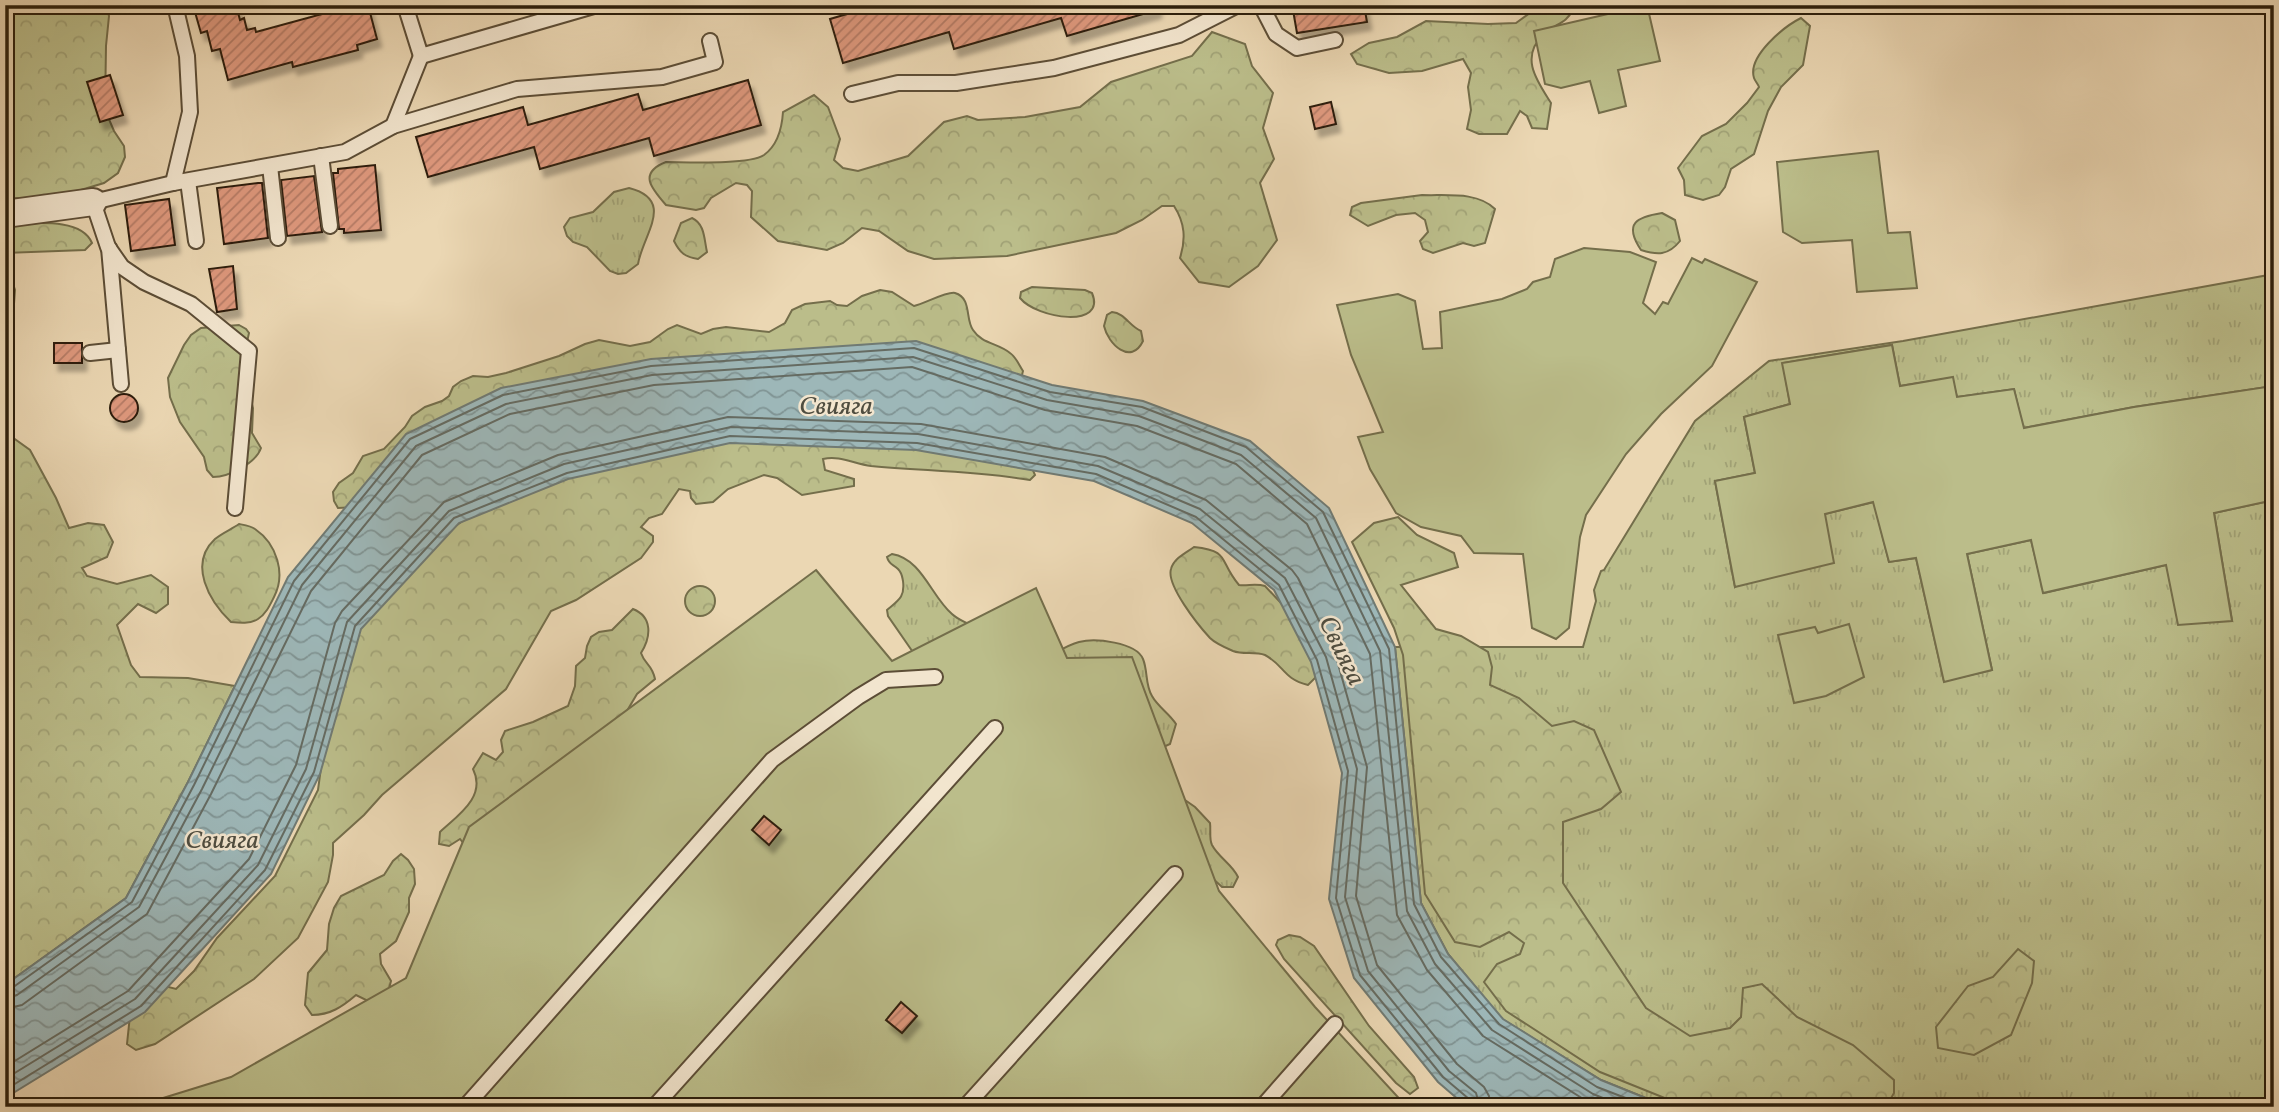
<svg xmlns="http://www.w3.org/2000/svg" width="2279" height="1112" font-family="Vollkorn,serif">
<style>
.grass{fill:url(#grass-tufts);stroke:#746e4b;stroke-width:2}
.forest{fill:url(#forest-crowns);stroke:#746e4b;stroke-width:2}
.garden{fill:#bbbd8a;stroke:#746e4b;stroke-width:2}
.water{fill:url(#water-waves);stroke:#707a73;stroke-width:2}
.lines{fill:none;stroke-linecap:round;stroke-linejoin:round}
.shore{stroke:#656b62;stroke-width:2}
.building{fill:url(#building-hatch);stroke:#2d1f0c;stroke-width:2;filter:url(#shadow)}
.lane-casing{stroke:#5c4d36;stroke-width:18}
.street-casing{stroke:#5c4d36;stroke-width:30}
.lane{stroke:#f2e5ce;stroke-width:14}
.street{stroke:#f2e5ce;stroke-width:26}
.labels{text-anchor:middle;dominant-baseline:central;stroke-width:5;stroke-linejoin:round;paint-order:stroke}
.water-label{font-size:26px;font-style:italic;fill:#4f4d40;stroke:#f2e5ce}
</style>
<defs>
<pattern id="grass-tufts" width="24" height="20" patternUnits="userSpaceOnUse" patternTransform="scale(1.75)"><rect width="24" height="20" fill="#bbbd8a"/><path d="M3 7l-1-3M5 7V3M7 7l1-3M15 17l-1-3M17 17v-4M19 17l1-3" fill="none" stroke="#a1a276"/></pattern>
<pattern id="forest-crowns" width="20" height="18" patternUnits="userSpaceOnUse" patternTransform="scale(1.75)"><rect width="20" height="18" fill="#bbbd8a"/><path d="M2 6a3 3 0 1 1 6 0M12 15a3 3 0 1 1 6 0" fill="none" stroke="#a1a276"/></pattern>
<pattern id="water-waves" width="16" height="10" patternUnits="userSpaceOnUse" patternTransform="scale(1.75)"><rect width="16" height="10" fill="#9db7b8"/><path d="M0 5q4-4 8 0t8 0" fill="none" stroke="#809494"/></pattern>
<pattern id="building-hatch" width="6" height="6" patternUnits="userSpaceOnUse" patternTransform="scale(1.75)"><rect width="6" height="6" fill="#de987d"/><path d="M-1 1l2-2M0 6l6-6M5 7l2-2" fill="none" stroke="#b47b65"/></pattern>
<filter id="shadow"><feDropShadow dx="4.5" dy="8" stdDeviation="2" flood-color="#0004"/></filter>
</defs>
<rect width="100%" height="100%" fill="#ebd7b3"/>
<filter id="stains"><feTurbulence type="fractalNoise" baseFrequency=".00286" numOctaves="4"/><feColorMatrix values="0 0 0 0 .2 0 0 0 0 .09 0 0 0 0 .02 0 0 0 .5 -.17"/></filter>
<radialGradient id="worn" r=".72"><stop offset=".6" stop-color="#630" stop-opacity="0"/><stop offset="1" stop-color="#630" stop-opacity=".3"/></radialGradient>
<g class="grass">
<path d="M629 188C676 200 643 234 638 264L626 273 618 274 610 271 587 247 573 242 567 236 564 227 570 218 593 212 614 192Z"/>
<path d="M2274 274V415L2266 387 2134 407 2023 428 2014 389 1957 397 1952 378 1900 386 1892 345 1783 363 1790 404 1744 417 1755 473 1715 481 1735 587 1825 514 1874 502 1889 562 1916 558 1944 681 1992 670 1967 554 2031 540 2044 593 2166 565 2232 620 2214 513 2274 500V1107H1992L1950 1099 1936 1107H1668L1601 1080 1502 1019 1448 954 1421 903 1395 647H1583L1596 601 1594 590 1601 571 1604 570 1695 421 1769 361 1903 341Z"/>
<path d="M892 554C922 559 931 596 952 614 968 629 1032 645 1055 653 1062 649 1071 644 1079 642 1095 638 1136 642 1143 659 1148 671 1145 685 1152 696 1158 707 1169 713 1176 724L1170 744 1157 750 917 658 888 616 887 610C899 600 905 597 903 581 902 576 902 573 898 569 893 564 889 565 887 557Z"/>
<path d="M1172 791 1195 807 1210 823C1211 830 1209 839 1212 845 1219 858 1232 864 1238 877L1233 887H1222L1210 876Z"/>
</g>
<g class="forest">
<path d="M5 5H106L109 16 106 46 105 110 114 131 124 146 125 157 118 173 104 183 51 199 5 198Z"/>
<path d="M1541 5H1570L1573 9C1566 25 1555 23 1544 34 1519 57 1537 81 1551 103L1547 129 1532 128 1527 116 1520 111 1507 134H1479L1467 129 1471 110 1468 87 1471 73 1463 59 1422 71 1389 73 1357 64 1351 54 1369 43 1397 37 1426 21 1488 24 1516 23Z"/>
<path d="M1801 18 1810 26 1803 65 1781 87 1768 111 1754 154 1731 169 1725 187 1719 195 1703 200 1685 195 1684 180 1678 168 1702 136 1726 124 1747 103 1759 87C1758 84 1755 81 1754 78 1747 56 1785 26 1801 18Z"/>
<path d="M1212 32 1245 44 1252 66 1273 93 1263 128 1274 159 1260 183 1277 240 1258 266 1229 287 1199 282 1180 258C1186 239 1185 223 1174 206H1162L1142 220 1116 233 1007 256 934 259 908 251 879 231 862 228 843 243 827 250 778 241 751 217 752 191 747 185 736 183 711 198 704 208 696 210 666 205C651 188 638 173 666 162 686 162 748 165 764 155 778 145 782 127 783 112L814 95 828 107 840 139 834 160 843 168 858 171 908 156 944 122 967 116 978 120 1025 117 1080 107 1111 82 1192 56Z"/>
<path d="M1422 195C1445 196 1477 191 1495 209L1485 243 1474 246 1463 243 1433 253 1423 249 1420 241 1428 232 1425 220 1415 213 1396 215 1368 226 1350 215 1352 207 1361 203Z"/>
<path d="M1662 213 1675 220 1680 241C1668 256 1657 255 1641 250 1623 223 1637 217 1662 213Z"/>
<path d="M692 218C705 224 704 239 707 252L698 259C685 257 680 253 674 241L681 223Z"/>
<path d="M5 224C30 224 81 216 92 243L85 250 5 253Z"/>
<path d="M5 271 10 275 15 290 10 359 5 371Z"/>
<path d="M1032 287 1085 290 1092 293C1107 329 1037 319 1020 298L1021 292Z"/>
<path d="M880 290 892 292 914 306C924 304 947 291 955 293 972 298 965 319 973 330 982 344 998 343 1010 353 1016 357 1019 365 1023 371L1021 379 357 507 338 508 334 501 333 492 339 483 353 473 363 456 384 449 405 427 412 416 425 407 442 401 449 396 453 387 461 381 473 376 488 377 506 373 559 356 585 344 599 340 630 346 650 342 668 329 677 325 701 334 713 329 726 327 769 332 785 323 792 310 805 304 830 301 837 305 847 306 862 296Z"/>
<path d="M1112 312C1125 313 1129 326 1141 331L1143 341C1131 366 1108 344 1104 326L1107 315Z"/>
<path d="M239 325 246 329 249 333 242 365 253 408 252 433 261 448C256 463 229 477 213 477L207 470 204 457 180 422 170 397 168 378 184 345 191 335 201 328Z"/>
<path d="M5 432 30 450 56 498 69 528 88 523 104 525 113 542 107 557 82 568 87 576 117 584 151 575 168 587V604L156 613 138 604 117 625 131 665 140 677 188 678 235 686 188 782 126 898 5 985Z"/>
<path d="M864 435 1029 461 1035 475 1030 480C977 471 924 471 871 466 854 464 840 455 823 459L825 470 854 479V486L802 495 777 478 764 475 728 489 713 502 696 504 691 498 690 491 679 489 662 514 649 518 641 527 653 536V542L641 558 576 600 551 611 506 689 382 795 364 815 333 843V855L328 882 298 938 254 979 155 1044 136 1050 127 1044 131 1006 157 984 176 989 194 971 217 938 275 876 318 790 328 716 361 622 434 541 497 497 552 478 739 440Z"/>
<path d="M1398 517 1417 535 1454 553 1458 567 1401 585 1436 629 1461 636 1488 652 1492 667 1490 685 1519 698 1552 726 1574 721 1594 730 1621 792 1601 809 1563 822V883L1646 1008 1690 1036 1730 1028 1741 1017 1743 988 1762 984 1797 1017 1853 1045 1894 1080V1093L1886 1107H1687L1600 1072 1506 1011 1484 982 1497 964 1520 954 1524 943 1509 932 1480 947 1455 942 1425 894 1403 655 1394 628 1352 542 1374 523Z"/>
<path d="M239 524C244 525 251 526 255 529 277 544 286 574 274 597 270 605 266 614 258 619 250 624 240 623 231 622 209 601 188 564 215 539 222 533 232 529 239 524Z"/>
<path d="M1194 547C1231 551 1218 560 1239 585 1248 586 1256 583 1265 586L1295 618 1319 674 1308 685C1283 679 1284 665 1265 655 1255 651 1243 655 1233 651 1226 648 1215 643 1210 638 1198 625 1166 585 1171 569 1174 558 1186 553 1194 547Z"/>
<circle cx="700" cy="601" r="15"/>
<path d="M633 609C653 617 651 637 641 653 645 665 652 664 655 679L637 694 621 721 472 854 460 839 449 846 439 844 440 832C457 816 487 797 473 769L483 753 496 760 503 752 501 740 505 731 533 722 568 706 575 686 576 666 585 658 587 646 591 637 599 632 612 630Z"/>
<path d="M401 854 408 860 414 869 415 884 409 898V912L396 941 380 954 381 964 391 981 388 993 370 1002 356 995C342 1007 330 1015 312 1015L305 1005 308 973 327 950 329 924 334 908 341 896 384 875 393 861Z"/>
<path d="M1289 935 1300 937 1314 946 1369 1026 1414 1077 1418 1088 1410 1094 1396 1083 1284 959 1276 945 1278 940Z"/>
<path d="M2018 949 2034 961 2032 983 2011 1035 1974 1055 1938 1048 1936 1027 1968 986 1993 977Z"/>
</g>
<g class="garden">
<path d="M1647 5 1660 61 1618 70 1626 106 1599 113 1590 81 1561 88 1545 84 1534 31Z"/>
<path d="M1878 151 1888 233 1910 232 1917 288 1857 292 1852 240 1802 243 1783 232 1777 162Z"/>
<path d="M1584 248 1630 252 1656 262 1643 303 1655 314 1663 302 1668 304 1692 258 1702 263 1705 259 1757 282 1712 366 1661 414 1626 454 1586 515 1580 537 1569 628 1556 639 1532 628 1523 554 1474 553 1461 536 1421 527 1396 513 1370 469 1358 437 1383 432 1351 355 1337 305 1398 294 1415 301 1423 349 1442 348 1440 312 1502 299 1527 289 1533 282 1550 277 1555 259Z"/>
<path d="M1892 345 1900 386 1953 377 1957 397 2014 389 2024 428 2134 407 2266 387 2274 415V500L2214 513 2232 621 2178 625 2166 565 2043 593 2031 540 1967 554 1992 670 1944 682 1916 558 1889 562 1873 502 1825 514 1834 563 1735 587 1715 481 1755 473 1744 417 1790 404 1782 363Z"/>
<path d="M816 570 892 661 1036 588 1067 658 1132 657 1219 891 1315 1007 1407 1107H134L231 1077 406 978 469 827Z"/>
<path d="M1849 624 1864 677 1826 696 1794 703 1778 635 1815 627 1818 633Z"/>
</g>
<path class="water" d="M916 341 1052 385 1143 401 1250 441 1329 508 1395 647 1421 903 1448 954 1503 1019 1601 1080 1668 1107H1467L1438 1082 1354 978 1329 899 1342 773 1311 662 1274 590 1192 523 1094 481 916 450 730 443 568 479 459 523 361 629 320 774 271 874 145 1012 5 1098V985L126 898 188 782 288 577 406 434 501 388 651 359Z"/>
<g class="lines">
<g class="shore">
<path d="M5 990 12 988 132 902 194 785 294 581 410 439 503 395 651 366 914 348 1050 392 1142 407 1246 447 1323 512 1389 649 1414 904 1441 957 1499 1024 1597 1087 1649 1107"/>
<path d="M5 999 17 995 139 907 202 789 302 585 416 446 506 404 652 375 913 357 1047 400 1139 416 1241 455 1316 518 1380 651 1407 911 1435 964 1492 1030 1593 1094 1625 1107"/>
<path d="M5 1009 22 1005 147 914 211 794 311 591 422 455 510 414 654 385 912 367 1045 410 1137 426 1236 464 1307 524 1370 654 1397 915 1427 970 1483 1036 1596 1107"/>
<path d="M5 1067 128 991 249 859 296 765 335 623 342 611 444 502 558 455 728 417 921 424 1105 457 1206 500 1292 570 1298 578 1335 653 1367 767 1356 896 1377 965 1457 1064 1484 1087 1489 1096 1490 1107"/>
<path d="M5 1079 135 999 258 865 306 769 347 622 449 511 564 464 731 427 918 434 1098 466 1200 509 1285 578 1326 657 1357 769 1345 897 1368 971 1449 1071 1476 1093 1480 1107"/>
<path d="M5 1090 141 1006 265 870 314 772 355 626 454 518 567 473 730 436 917 443 1096 474 1196 517 1279 585 1317 660 1348 771 1336 898 1360 975 1443 1077 1469 1099 1471 1107"/>
</g>
</g>
<g class="building">
<path d="M193 5H236L240 20 244 18 247 30 255 28 256 32 355 5H368L377 39 357 45 358 50 293 67 292 62 228 80 220 49 212 51 207 31 201 33Z"/>
<path d="M878 5H1157V10L1067 36 1061 18 954 49 949 32 843 63 830 19Z"/>
<path d="M1323 5H1364L1367 22 1297 33 1293 10Z"/>
<path d="M110 75 123 115 100 122 87 82Z"/>
<path d="M748 80 761 125 654 156 649 138 540 169 534 147 428 177 416 137 523 107 528 125 638 94 643 110Z"/>
<path d="M1331 102 1336 124 1315 129 1310 107Z"/>
<path d="M375 165 381 230 344 233V229H339L333 173H338V169Z"/>
<path d="M314 176 322 232 287 236 281 180Z"/>
<path d="M258 183H262L268 238 224 244 217 188Z"/>
<path d="M169 199 175 245 131 251 125 205Z"/>
<path d="M233 266 237 309 217 312 209 269Z"/>
<rect x="54" y="343" width="28" height="20"/>
<circle cx="124" cy="408" r="14"/>
<path d="M764 816 781 830 769 845 752 830Z"/>
<path d="M901 1002 917 1016 902 1033 886 1020Z"/>
</g>
<g class="lines">
<defs>
<g id="lane">
<path d="M405 5 421 56 597 5"/>
<path d="M1261 5 1276 34 1297 48 1335 40"/>
<path d="M852 94 898 83H956L1054 68 1179 35 1238 5"/>
<path d="M393 126 421 56"/>
<path d="M321 156 330 226"/>
<path d="M270 166 278 238"/>
<path d="M188 181 196 241"/>
<path d="M173 183 190 112 187 56 175 5"/>
<path d="M109 248 121 384"/>
<path d="M90 353 118 350"/>
<path d="M235 508 249 351 191 304 144 282 122 267 108 247 93 202 173 183 345 152 393 126 517 89 662 77 715 62 710 41"/>
<path d="M465 1107 772 760 858 697 886 680 935 677"/>
<path d="M654 1107 995 728"/>
<path d="M965 1107 1175 874"/>
<path d="M1262 1107 1335 1024"/>
</g>
<path id="street" d="M5 214 93 202"/>
</defs>
<use href="#lane" class="lane-casing"/>
<use href="#street" class="street-casing"/>
<use href="#lane" class="lane"/>
<use href="#street" class="street"/>
</g>
<g class="labels">
<g class="water-label">
<text x="836" y="407">Свияга</text>
<text transform="translate(1341 651) rotate(64)">Свияга</text>
<text x="222" y="841">Свияга</text>
</g>
</g>
<rect width="2279" height="1112" fill="none" stroke="#ebd7b3" stroke-width="28"/>
<rect x="7" y="7" width="2265" height="1098" fill="none" stroke="#2d1f0c" stroke-width="3.5"/>
<rect x="14" y="14" width="2251" height="1084" fill="none" stroke="#2d1f0c" stroke-width="2"/>
<rect width="100%" height="100%" filter="url(#stains)"/>
<rect width="100%" height="100%" fill="url(#worn)"/>
</svg>
